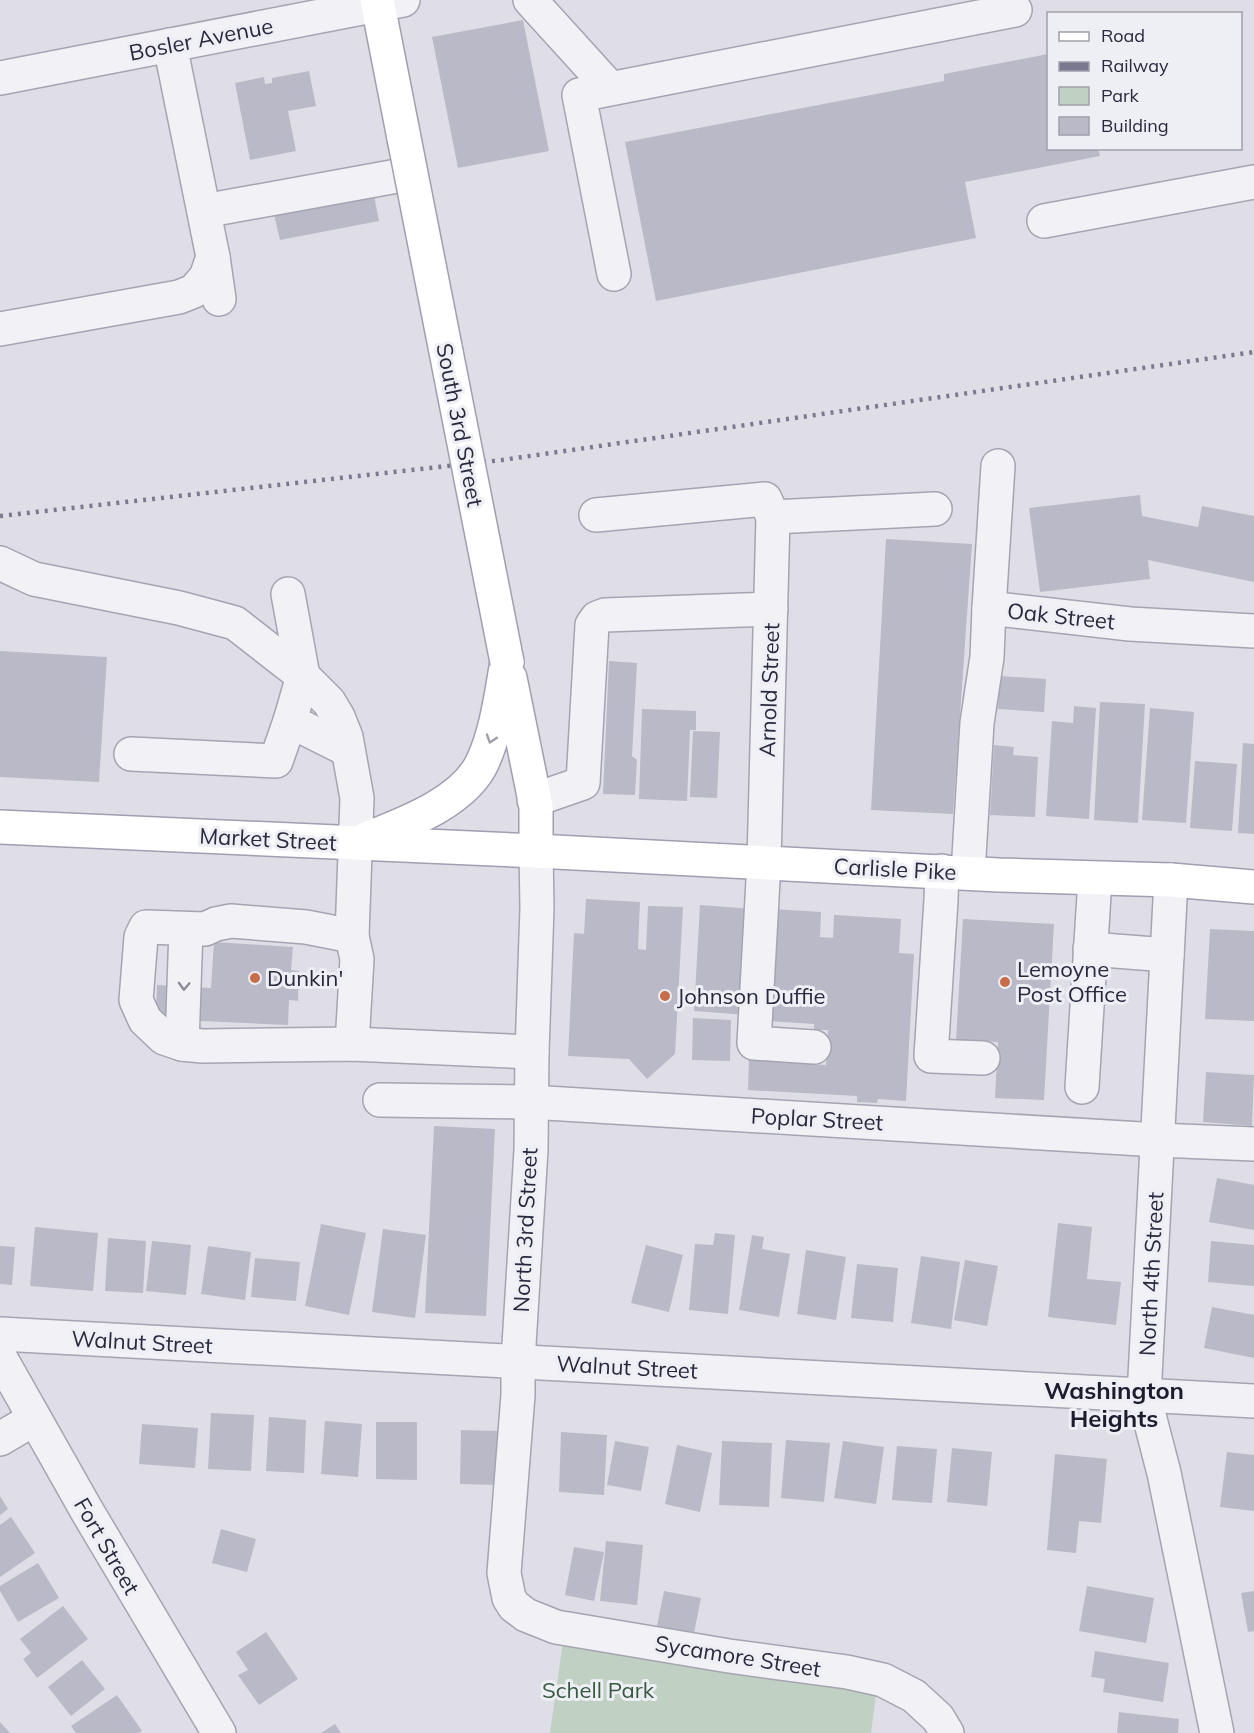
<svg xmlns="http://www.w3.org/2000/svg" width="1254" height="1733" font-family="Mulish,sans-serif">
<style>
.green{fill:#c0d1c3}
.building{fill:#bab9c7}
.lines{fill:none;stroke-linecap:round;stroke-linejoin:round}
.minor-casing{stroke:#a5a4b1;stroke-width:36}
.major-casing{stroke:#9f9eb2;stroke-width:36}
.minor{stroke:#f1f1f6;stroke-width:33}
.major{stroke:#fff;stroke-width:33}
.rail{stroke:#7a7990;stroke-width:4.5;stroke-dasharray:3 6;stroke-linecap:butt}
.major-bridge-casing{stroke:#9f9eb2;stroke-width:36;stroke-linecap:butt}
.major-bridge{stroke:#fff;stroke-width:33}
.oneway{stroke:#9f9ea8}
.oneway2{stroke:#8e8c9a}
.poi-dot{fill:#c76d49;stroke:#eeeef5;stroke-width:2}
.labels{text-anchor:middle;dominant-baseline:central;stroke-width:6;stroke-linejoin:round;paint-order:stroke}
.street-label{font-size:22px;fill:#2a283d;stroke:#eeeef5}
.poi-label{font-size:22px;fill:#2a283d;stroke:#eeeef5;text-anchor:start}
.park-label{font-size:22px;fill:#36583f;stroke:#eeeef5}
.neighbourhood-label{font-size:24px;font-weight:bold;fill:#1d1b2e;stroke:#eeeef5}
</style>
<rect width="100%" height="100%" fill="#dfdee7"/>
<path class="green" d="M563 1642 877 1688 871 1733H550Z"/>
<g class="building">
<path d="M523 20 549 151 458 168 432 37Z"/>
<path d="M1048 54V148H1098L1100 156 965 182 976 238 656 301 625 142 944 81V74Z"/>
<path d="M309 71 316 106 288 111 296 151 250 160 235 83 264 77 265 84 272 83V78Z"/>
<path d="M373 190 379 221 280 240 273 210Z"/>
<path d="M1140 495 1142 516 1198 527 1202 506 1254 516V582L1148 560 1150 579 1040 592 1029 508Z"/>
<path d="M886 539 972 544 953 814 871 810Z"/>
<path d="M0 651 107 657 99 782 0 777Z"/>
<path d="M609 661 637 663 632 756 637 760 635 795 603 794Z"/>
<path d="M1000 676 1046 679 1044 712 998 709Z"/>
<path d="M1100 702 1145 704 1138 823 1094 820Z"/>
<path d="M1074 706 1096 708 1089 819 1046 816 1052 721 1073 723Z"/>
<path d="M1150 708 1194 712 1186 823 1142 820Z"/>
<path d="M642 709 696 711V730H690L687 801 639 799Z"/>
<path d="M693 731 720 732 717 798 690 797Z"/>
<path d="M1243 743 1254 744V834L1238 833Z"/>
<path d="M994 745 1014 747 1013 755 1038 757 1035 817 990 815Z"/>
<path d="M1195 761 1237 764 1232 831 1190 828Z"/>
<path d="M586 899 640 902 638 949 646 950 648 906 683 907 675 1054 647 1079 629 1059 568 1056 574 933 584 934Z"/>
<path d="M700 905 753 909 747 1015 694 1011Z"/>
<path d="M773 909 821 912 820 937 833 938 834 915 901 919 899 953 914 954 906 1101 878 1099 877 1103 857 1102V1096L748 1090 749 1060 826 1065 828 1030H814V1024L767 1021Z"/>
<path d="M963 919 1054 924 1044 1100 995 1098 998 1042 956 1040Z"/>
<path d="M1210 929 1254 931V1021L1205 1019Z"/>
<path d="M214 942 293 947 291 970 299 971 298 1001 289 1000 288 1025 156 1019 157 985 211 988Z"/>
<path d="M693 1018 731 1020 730 1061 692 1060Z"/>
<path d="M1206 1072 1254 1075 1252 1126 1203 1122Z"/>
<path d="M434 1126 495 1129 486 1316 425 1313Z"/>
<path d="M1217 1178 1254 1185V1230L1209 1222Z"/>
<path d="M1058 1223 1092 1227 1087 1279 1121 1282 1116 1325 1048 1317Z"/>
<path d="M321 1224 366 1233 349 1315 305 1306Z"/>
<path d="M35 1227 98 1233 93 1291 30 1286Z"/>
<path d="M383 1229 426 1235 415 1318 372 1312Z"/>
<path d="M715 1233 735 1235 728 1314 689 1310 695 1244 713 1245Z"/>
<path d="M752 1235 764 1237 762 1249 790 1254 779 1317 739 1310Z"/>
<path d="M108 1238 146 1241 143 1293 105 1291Z"/>
<path d="M152 1241 191 1245 186 1295 146 1291Z"/>
<path d="M1211 1241 1254 1245V1286L1208 1282Z"/>
<path d="M646 1245 683 1255 669 1312 631 1303Z"/>
<path d="M0 1246 15 1247 12 1285 0 1284Z"/>
<path d="M208 1246 251 1252 245 1300 201 1294Z"/>
<path d="M806 1250 846 1257 836 1320 797 1314Z"/>
<path d="M921 1256 960 1262 951 1329 911 1323Z"/>
<path d="M255 1258 300 1262 296 1301 251 1297Z"/>
<path d="M965 1260 998 1266 987 1326 954 1320Z"/>
<path d="M857 1264 898 1268 893 1322 851 1318Z"/>
<path d="M1212 1307 1254 1315V1358L1204 1348Z"/>
<path d="M211 1413 254 1415 251 1471 208 1469Z"/>
<path d="M269 1417 306 1420 304 1473 266 1471Z"/>
<path d="M325 1421 362 1424 358 1477 321 1474Z"/>
<path d="M376 1422H417V1480L376 1479Z"/>
<path d="M142 1424 198 1428 195 1468 139 1464Z"/>
<path d="M461 1430 501 1431V1485L460 1484Z"/>
<path d="M561 1432 607 1435 604 1495 559 1492Z"/>
<path d="M786 1440 830 1443 824 1502 781 1498Z"/>
<path d="M615 1441 649 1447 641 1491 607 1485Z"/>
<path d="M722 1441 772 1443 769 1507 719 1505Z"/>
<path d="M843 1441 884 1447 876 1504 834 1498Z"/>
<path d="M677 1445 712 1453 700 1512 665 1504Z"/>
<path d="M897 1446 937 1449 932 1503 892 1500Z"/>
<path d="M952 1448 992 1452 987 1506 947 1502Z"/>
<path d="M1227 1452 1254 1455V1511L1220 1507Z"/>
<path d="M1055 1454 1107 1459 1101 1523 1079 1521 1076 1553 1047 1550Z"/>
<path d="M0 1496 8 1509 0 1515Z"/>
<path d="M11 1517 35 1553 0 1577V1525Z"/>
<path d="M221 1529 256 1539 247 1572 212 1563Z"/>
<path d="M606 1541 643 1545 637 1605 600 1601Z"/>
<path d="M574 1547 604 1552 594 1601 565 1595Z"/>
<path d="M38 1563 59 1598 18 1622 0 1591V1586Z"/>
<path d="M1087 1586 1154 1598 1146 1643 1079 1631Z"/>
<path d="M664 1591 701 1598 694 1633 657 1626Z"/>
<path d="M1254 1591V1631L1248 1632 1241 1593Z"/>
<path d="M63 1606 88 1639 37 1678 23 1659 31 1653 20 1639Z"/>
<path d="M266 1632 298 1679 259 1705 238 1675 248 1670 236 1652Z"/>
<path d="M1095 1651 1169 1663 1163 1702 1103 1692 1105 1679 1091 1677Z"/>
<path d="M82 1660 105 1689 71 1716 48 1687Z"/>
<path d="M117 1695 142 1731 138 1733H76L71 1726Z"/>
<path d="M1119 1712 1179 1719 1178 1733H1117Z"/>
<path d="M0 1722 10 1733H0Z"/>
<path d="M335 1724 341 1733H321Z"/>
</g>
<g class="lines">
<defs>
<g id="minor">
<path d="M530 0 610 88"/>
<path d="M170 45 213 257 219 299"/>
<path d="M0 78 403 0"/>
<path d="M204 211 408 174"/>
<path d="M1044 221 1254 182"/>
<path d="M614 274 579 95 1015 10"/>
<path d="M0 329 179 297 194 291 206 277 213 257"/>
<path d="M596 515 765 499 773 517 935 509"/>
<path d="M773 517 764 862 754 1043 814 1047"/>
<path d="M0 563 34 579 179 608 235 623 303 676 290 721"/>
<path d="M288 594 303 676 329 702 338 717 346 737 357 798 352 936 357 959 352 1044"/>
<path d="M989 608 998 466"/>
<path d="M131 754 276 761 290 721 348 750"/>
<path d="M534 800 583 783 592 625 597 618 605 615 771 609"/>
<path d="M536 851 537 908 532 1052 531 1150 518 1361V1395L504 1573 509 1598 514 1606 526 1615 556 1627 729 1656 847 1672 883 1680 914 1696 938 1718 947 1733"/>
<path d="M942 871 941 900 931 1056 983 1058"/>
<path d="M968 873 977 723 987 657 989 608 1130 624 1254 631"/>
<path d="M1171 880 1144 1396 1164 1473 1217 1733"/>
<path d="M352 936 306 927 231 921 216 924 205 929 146 927 141 937 136 1000 145 1020 164 1038 182 1044 202 1046 352 1044 532 1052"/>
<path d="M1090 949 1167 955"/>
<path d="M182 1044 186 929"/>
<path d="M1082 1087 1095 879"/>
<path d="M380 1100 530 1102 1158 1140 1254 1144"/>
<path d="M0 1334 1254 1401"/>
<path d="M0 1357 87 1511 219 1733"/>
<path d="M0 1439 34 1419"/>
</g>
<g id="major">
<path d="M377 0 404 138"/>
<path d="M510 678 536 806V851"/>
<path d="M0 827 536 851 999 875 1171 880 1254 887"/>
<path d="M366 839C404 824 465 802 483 761 497 730 501 695 507 662"/>
</g>
</defs>
<use href="#minor" class="minor-casing"/>
<use href="#major" class="major-casing"/>
<use href="#minor" class="minor"/>
<use href="#major" class="major"/>
<path class="rail" d="M0 516 502 460 1254 352"/>
<defs>
<path id="major-bridge" d="M404 138 507 662"/>
</defs>
<use href="#major-bridge" class="major-bridge-casing"/>
<use href="#major-bridge" class="major-bridge"/>
</g>
<defs><path id="oneway-chevron" d="M-2-3.5L2.5 0L-2 3.5" fill="none" stroke-width="1.6" stroke-linecap="round" stroke-linejoin="round" transform="scale(1.5)"/></defs>
<use class="oneway" href="#oneway-chevron" transform="translate(491 739) rotate(108)"/>
<use class="oneway2" href="#oneway-chevron" transform="translate(184 986) rotate(92)"/>
<g class="poi-dot">
<circle cx="255" cy="978" r="6"/>
<circle cx="1005" cy="982" r="6"/>
<circle cx="665" cy="996" r="6"/>
</g>
<g class="labels">
<g class="street-label">
<text transform="translate(201 39) rotate(-11)">Bosler Avenue</text>
<text transform="translate(460 425) rotate(79)">South 3rd Street</text>
<text transform="translate(1061 616) rotate(6)">Oak Street</text>
<text transform="translate(769 690) rotate(-88)">Arnold Street</text>
<text transform="translate(268 839) rotate(3)">Market Street</text>
<text transform="translate(895 869) rotate(3)">Carlisle Pike</text>
<text transform="translate(817 1119) rotate(3)">Poplar Street</text>
<text transform="translate(525 1230) rotate(-87)">North 3rd Street</text>
<text transform="translate(1151 1274) rotate(-87)">North 4th Street</text>
<text transform="translate(142 1342) rotate(3)">Walnut Street</text>
<text transform="translate(627 1367) rotate(3)">Walnut Street</text>
<text transform="translate(107 1546) rotate(60)">Fort Street</text>
<text transform="translate(738 1656) rotate(9)">Sycamore Street</text>
</g>
<g class="poi-label">
<text x="1017" y="969">Lemoyne<tspan x="1017" dy="25">Post Office</tspan></text>
<text x="267" y="978">Dunkin'</text>
<text x="677" y="996">Johnson Duffie</text>
</g>
<g class="park-label">
<text x="598" y="1690">Schell Park</text>
</g>
<g class="neighbourhood-label">
<text x="1114" y="1390">Washington<tspan x="1114" dy="28">Heights</tspan></text>
</g>
</g>
<rect x="1047" y="12" width="195" height="138" fill="#eeeef5" stroke="#a09fab" stroke-width="1.5"/>
<rect x="1059" y="32" width="30" height="9" fill="#ffffff" stroke="#a09fab" stroke-width="1.5"/>
<text x="1101" y="42" font-size="18" fill="#2a283d">Road</text>
<rect x="1059" y="62" width="30" height="9" fill="#7a7990" stroke="#a09fab" stroke-width="1.5"/>
<text x="1101" y="72" font-size="18" fill="#2a283d">Railway</text>
<rect x="1059" y="87" width="30" height="18" fill="#c0d1c3" stroke="#a09fab" stroke-width="1.5"/>
<text x="1101" y="102" font-size="18" fill="#2a283d">Park</text>
<rect x="1059" y="117" width="30" height="18" fill="#bab9c7" stroke="#a09fab" stroke-width="1.5"/>
<text x="1101" y="132" font-size="18" fill="#2a283d">Building</text>
</svg>
